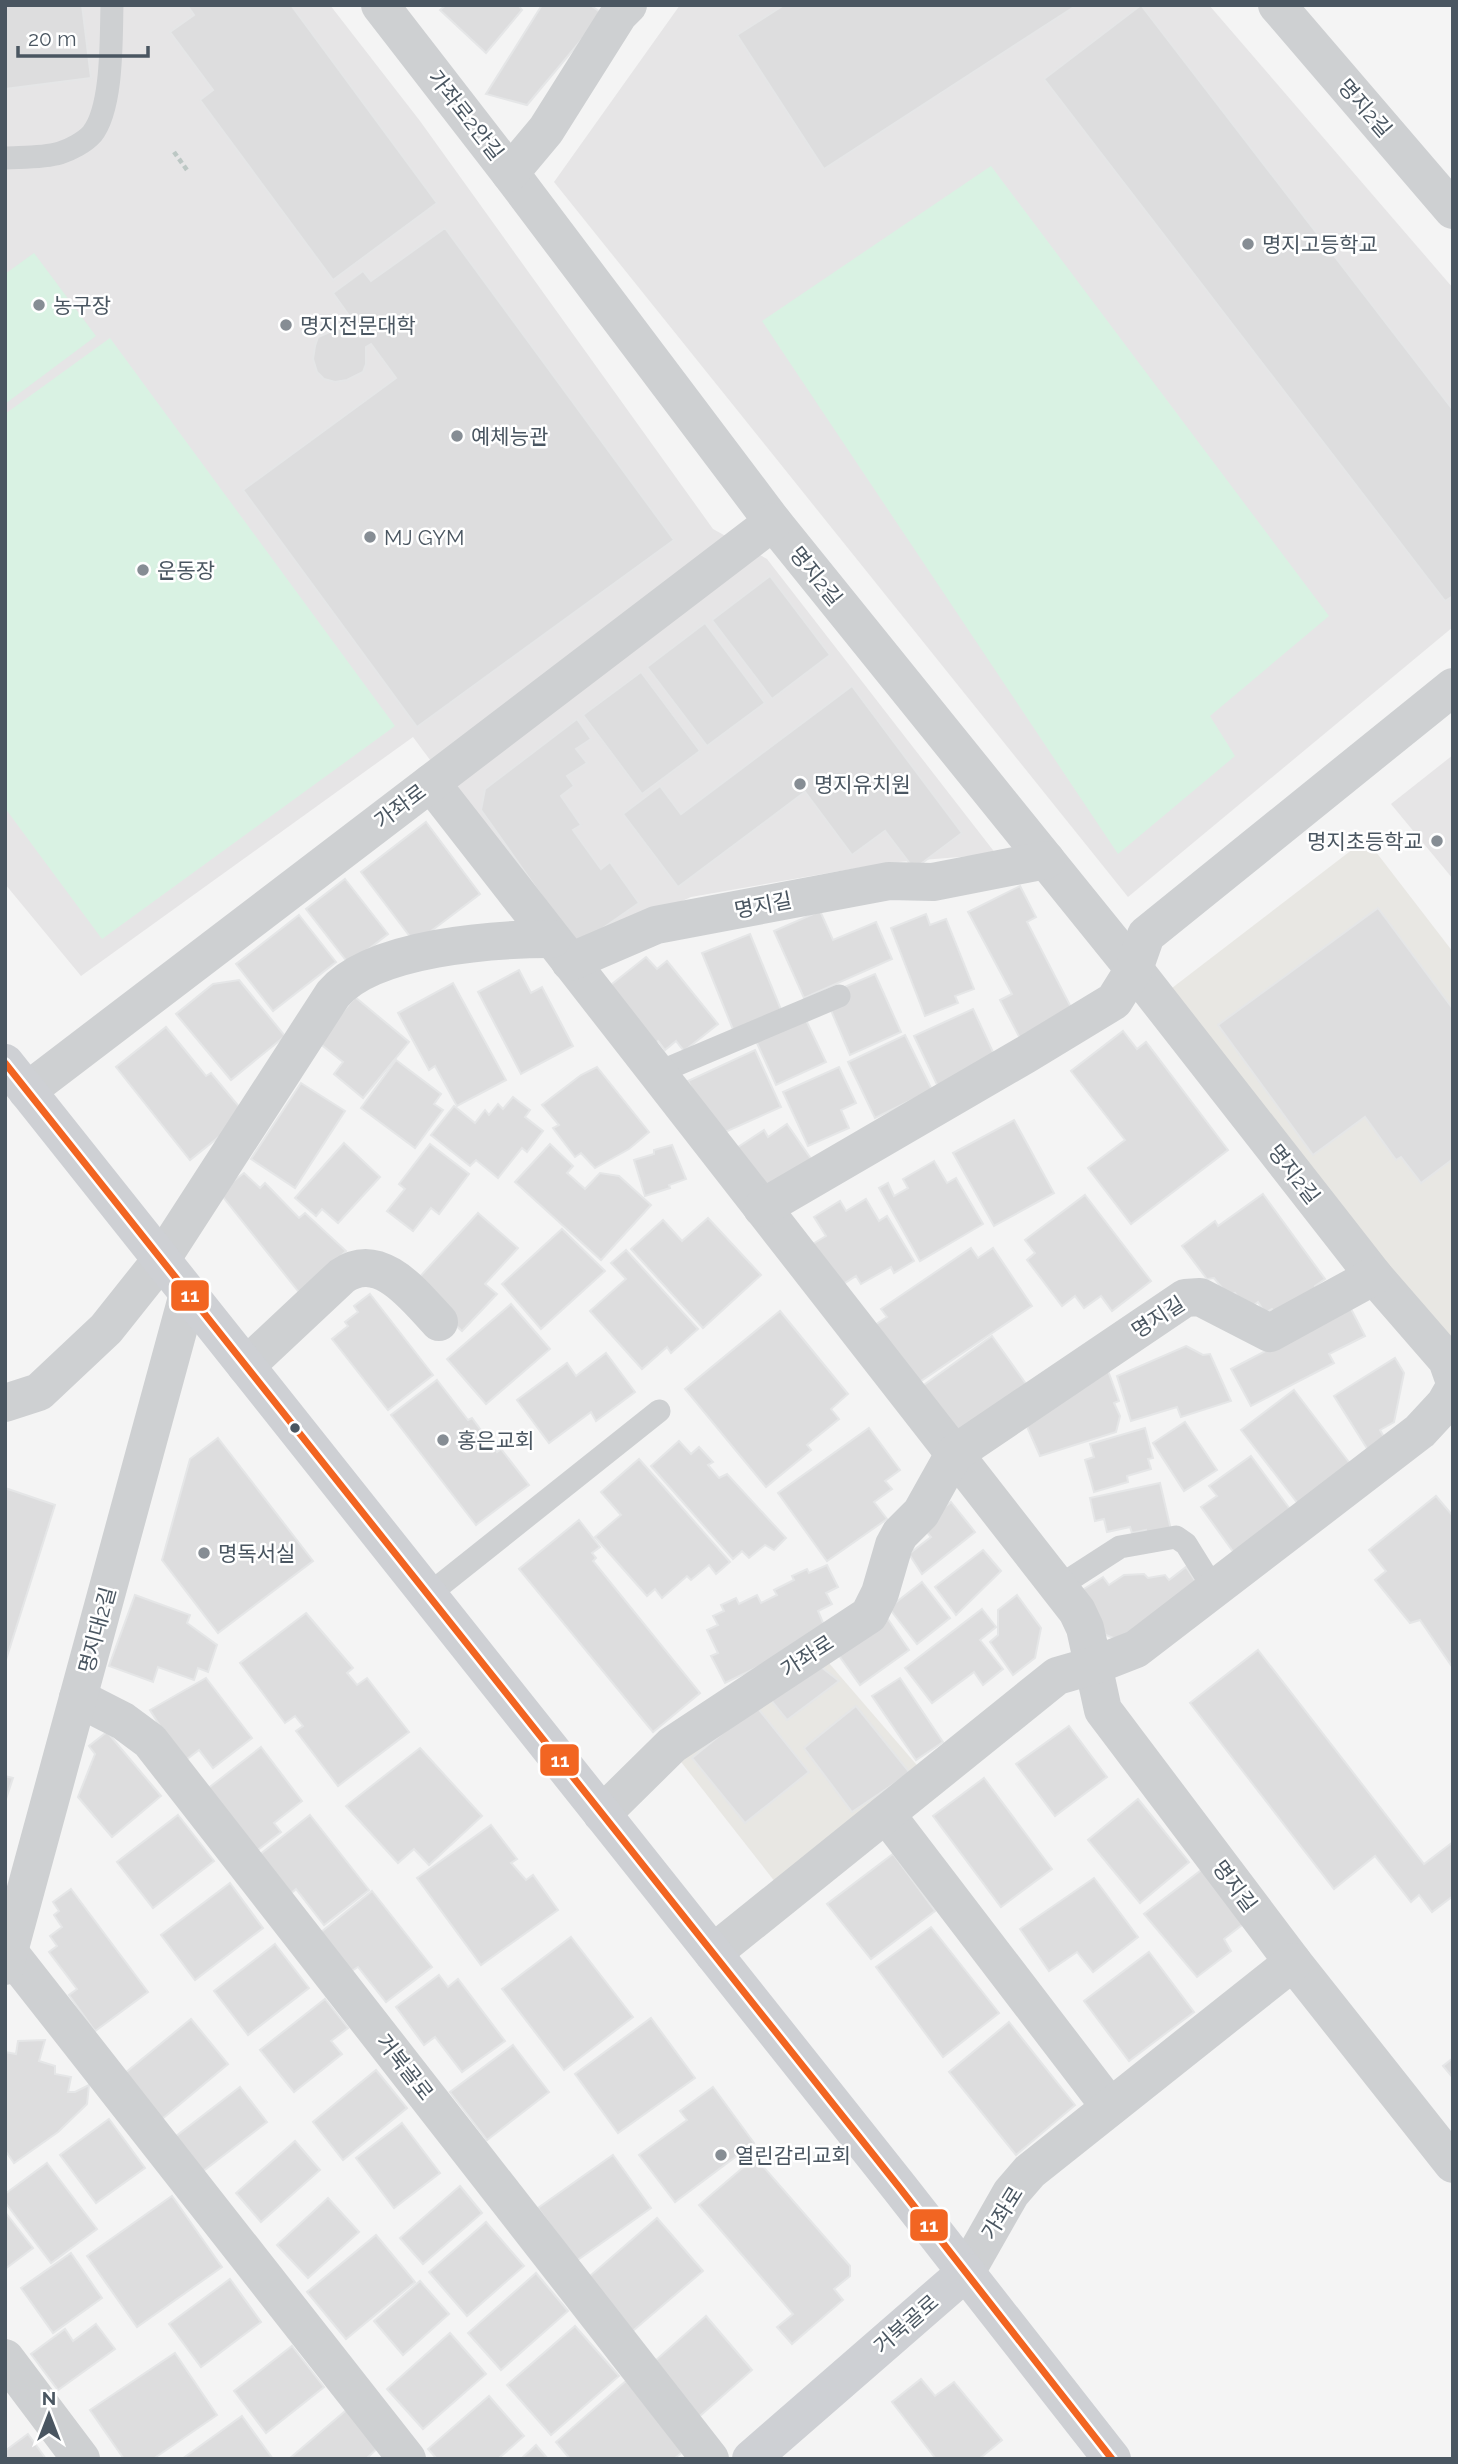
<svg xmlns="http://www.w3.org/2000/svg" width="1458" height="2464" font-family="Raleway,'Noto Sans KR',sans-serif">
<style>
.commercial{fill:#e8e7e3}
.education{fill:#e6e5e6}
.green{fill:#d9f2e3}
.building{fill:#ddddde;stroke:#e5e6e7;stroke-width:2}
.lines{fill:none;stroke-linecap:round;stroke-linejoin:round}
.path{stroke:#bcc7c4;stroke-width:4.5;stroke-dasharray:5 3.5;stroke-linecap:butt}
.lane{stroke:#ced0d2;stroke-width:23}
.street{stroke:#ced0d2;stroke-width:38}
.secondary{stroke:#ced0d4;stroke-width:38}
.bus-1-casing{stroke:#fff;stroke-width:12}
.bus-1{stroke:#f26522;stroke-width:7}
.poi-dot{fill:#868d94;stroke:#fff;stroke-width:2.5}
.bus-dot{fill:#4a5661;stroke:#fff;stroke-width:2.5}
.labels{text-anchor:middle;dominant-baseline:central;stroke-width:5;stroke-linejoin:round;paint-order:stroke}
.street-label{font-size:21px;fill:#4a5661;stroke:#fff}
.poi-label{font-size:21px;fill:#4a5661;stroke:#fff;text-anchor:start}
.line-badge{stroke:#fff;stroke-width:2.5}
.badge-label{font-size:19px;text-anchor:middle;font-weight:bold;fill:#fff}
</style>
<rect width="100%" height="100%" fill="#f4f4f4"/>
<g class="commercial">
<path d="M1366 839 1453 952V1349L1172 988Z"/>
<path d="M822 1655 922 1771 779 1887 678 1758Z"/>
</g>
<g class="education">
<path d="M5 5H330L420 121 713 529 767 559 996 854 886 863 691 897 572 951 413 737 81 976 5 884Z"/>
<path d="M680 5H1209L1453 288V627L1128 897 554 182Z"/>
<path d="M1453 755V879L1391 804Z"/>
</g>
<g class="green">
<path d="M991 166 1329 616 1210 716 1235 756 1118 854 762 321Z"/>
<path d="M34 253 96 336 5 404V274Z"/>
<path d="M110 338 395 726 102 939 5 808V414Z"/>
</g>
<g class="building">
<path d="M5 5H82L91 78 5 89Z"/>
<path d="M187 5H291L437 203 333 280 200 100 213 90 170 32 194 15Z"/>
<path d="M446 5H518L522 10 486 53 440 10Z"/>
<path d="M542 5H590L603 14 527 105 486 94Z"/>
<path d="M784 5H1077L824 169 737 35Z"/>
<path d="M1141 5 1453 410V596L1445 601 1044 79Z"/>
<path d="M445 228 674 540 417 727 243 490 396 378 371 344 366 347V364L363 372 347 380 335 382 324 379 317 372 313 359 315 346 318 337 339 328 351 331 360 337 362 334 333 293 363 271 371 281Z"/>
<path d="M770 576 830 655 772 699 712 620Z"/>
<path d="M705 623 765 703 707 746 647 667Z"/>
<path d="M641 672 700 751 642 794 583 715Z"/>
<path d="M852 686 962 833 914 869 885 831 852 855 805 792 678 887 623 814 660 786 681 814Z"/>
<path d="M577 719 591 739 576 749 587 763 567 776 574 786 561 796 581 825 573 830 601 869 610 862 639 903 577 946 481 810 485 789Z"/>
<path d="M426 822 480 894 415 943 361 872Z"/>
<path d="M345 879 388 934 349 964 306 909Z"/>
<path d="M1020 886 1036 917 1027 922 1075 1015 1022 1042 1000 1000 1012 994 968 912Z"/>
<path d="M1378 908 1453 1009V1159L1421 1183 1401 1157 1396 1160 1365 1117 1313 1155 1218 1025Z"/>
<path d="M820 911 833 940 876 922 892 959 804 998 774 931Z"/>
<path d="M926 914 930 925 946 919 974 989 955 996 958 1003 925 1016 891 928Z"/>
<path d="M299 915 336 962 273 1011 236 964Z"/>
<path d="M750 934 782 1012 734 1032 702 953Z"/>
<path d="M646 957 657 969 667 961 718 1024 684 1051 676 1041 665 1050 658 1041 648 1050 602 992Z"/>
<path d="M519 970 531 993 542 987 573 1046 521 1074 478 992Z"/>
<path d="M875 974 901 1032 850 1055 830 1008 842 988Z"/>
<path d="M239 980 285 1036 231 1080 176 1014 213 984Z"/>
<path d="M453 983 506 1080 457 1106 435 1066 429 1070 398 1013Z"/>
<path d="M355 997 409 1042 363 1098 334 1074 343 1062 318 1042Z"/>
<path d="M973 1009 999 1065 941 1093 914 1036Z"/>
<path d="M805 1018 826 1062 776 1085 756 1041Z"/>
<path d="M166 1027 206 1076 211 1073 246 1115 190 1160 116 1067Z"/>
<path d="M1123 1031 1137 1049 1146 1042 1228 1150 1131 1224 1088 1168 1125 1140 1071 1071Z"/>
<path d="M905 1035 932 1090 875 1118 848 1062Z"/>
<path d="M755 1050 781 1107 714 1137 688 1081Z"/>
<path d="M396 1060 441 1094 434 1104 443 1110 415 1148 361 1108Z"/>
<path d="M597 1067 649 1132 629 1149 595 1168 581 1153 575 1157 553 1128 559 1125 542 1105 581 1075Z"/>
<path d="M839 1067 856 1103 841 1110 849 1128 808 1146 783 1092Z"/>
<path d="M301 1083 345 1111 295 1188 251 1159Z"/>
<path d="M513 1097 530 1110 525 1117 543 1131 527 1152 522 1148 498 1178 476 1160 470 1166 431 1135 454 1106 475 1123 485 1110 489 1115 498 1104 503 1109Z"/>
<path d="M1014 1120 1054 1193 994 1226 953 1153Z"/>
<path d="M787 1124 818 1169 762 1201 729 1153 764 1130 768 1137Z"/>
<path d="M344 1143 380 1177 338 1223 322 1209 316 1216 295 1198Z"/>
<path d="M430 1144 469 1174 439 1214 431 1208 413 1231 387 1211 405 1189 399 1184Z"/>
<path d="M550 1144 573 1166 567 1173 585 1189 600 1173 619 1176 651 1205 601 1260 515 1182Z"/>
<path d="M672 1145 686 1179 669 1185 670 1188 645 1196 634 1160 654 1154V1150Z"/>
<path d="M934 1161 947 1183 956 1178 983 1224 920 1261 879 1188 888 1183 894 1196 908 1188 903 1179Z"/>
<path d="M244 1173 260 1188 265 1183 299 1218 305 1213 346 1251 302 1296 219 1192Z"/>
<path d="M1263 1194 1325 1279 1315 1286 1317 1290 1276 1314 1272 1309 1265 1313 1258 1302 1247 1310 1235 1293 1228 1295 1214 1278 1207 1279 1182 1246 1215 1221 1218 1226Z"/>
<path d="M1085 1195 1151 1281 1112 1311 1101 1296 1084 1308 1075 1296 1062 1306 1027 1260 1035 1253 1025 1240Z"/>
<path d="M866 1199 879 1221 887 1216 914 1261 894 1273 891 1267 861 1284 856 1276 837 1288 811 1245 826 1236 814 1217 840 1201 846 1211Z"/>
<path d="M478 1213 518 1248 485 1284 497 1294 462 1331 443 1314 416 1281Z"/>
<path d="M708 1218 761 1275 703 1328 631 1249 663 1220 682 1241Z"/>
<path d="M562 1229 605 1271 541 1329 502 1284Z"/>
<path d="M971 1248 978 1258 993 1248 1032 1306 912 1387 872 1327 887 1317 881 1309Z"/>
<path d="M626 1250 698 1329 671 1353 667 1347 642 1369 590 1311 626 1279 611 1263Z"/>
<path d="M370 1294 433 1375 388 1410 332 1339 348 1326 345 1322 358 1312 354 1306Z"/>
<path d="M511 1304 550 1349 486 1404 447 1359Z"/>
<path d="M1350 1307 1365 1336 1329 1354 1334 1363 1251 1406 1231 1369Z"/>
<path d="M780 1311 848 1394 831 1409 839 1419 807 1445 811 1450 766 1487 685 1389Z"/>
<path d="M992 1336 1029 1388 961 1437 917 1390Z"/>
<path d="M1186 1346 1203 1355 1210 1354 1231 1401 1181 1417 1177 1407 1131 1421 1117 1376Z"/>
<path d="M606 1353 635 1392 596 1421 591 1412 549 1443 517 1400 567 1363 576 1376Z"/>
<path d="M1395 1358 1404 1373 1394 1422 1380 1430 1387 1442 1370 1453 1334 1396Z"/>
<path d="M1107 1368 1119 1401 1114 1403 1120 1416 1116 1432 1040 1456 1024 1420Z"/>
<path d="M437 1380 468 1420 472 1418 497 1452 501 1449 529 1485 476 1525 391 1415Z"/>
<path d="M1294 1390 1358 1474 1306 1514 1241 1430Z"/>
<path d="M1185 1422 1217 1470 1184 1491 1153 1443Z"/>
<path d="M869 1428 900 1470 885 1481 892 1489 874 1502 887 1519 827 1561 778 1493Z"/>
<path d="M1145 1428 1153 1458 1148 1459 1151 1469 1127 1476 1128 1482 1094 1492 1085 1460 1094 1457 1090 1444Z"/>
<path d="M218 1438 313 1561 218 1633 162 1560 190 1459Z"/>
<path d="M679 1441 691 1454 699 1447 713 1462 708 1465 719 1478 727 1474 786 1538 774 1550 765 1545 749 1558 742 1551 733 1559 651 1466Z"/>
<path d="M1251 1456 1295 1516 1237 1557 1201 1507 1217 1496 1209 1486Z"/>
<path d="M639 1459 730 1562 716 1574 709 1565 691 1580 687 1576 662 1598 655 1589 647 1596 595 1537 621 1515 601 1492Z"/>
<path d="M1160 1483 1171 1530 1147 1535 1146 1530 1132 1533 1130 1527 1107 1532 1104 1519 1095 1521 1090 1498Z"/>
<path d="M5 1488 55 1505 5 1663Z"/>
<path d="M1436 1496 1453 1516V1668L1420 1620 1410 1623 1375 1580 1386 1571 1369 1550Z"/>
<path d="M951 1502 975 1532 922 1574 909 1554 931 1537 925 1530 940 1511Z"/>
<path d="M579 1520 600 1547 592 1553 596 1558 593 1561 700 1693 653 1732 519 1569Z"/>
<path d="M983 1550 1001 1571 956 1615 935 1587Z"/>
<path d="M827 1565 838 1587 826 1593 832 1604 818 1611 824 1625 813 1640 725 1683 711 1656 718 1653 707 1630 718 1625 713 1616 724 1611 721 1605 736 1598 739 1604 757 1595 761 1603 777 1595 774 1590 794 1580 792 1576 807 1569 809 1573Z"/>
<path d="M1186 1567 1198 1585 1118 1640 1106 1635 1079 1592 1103 1577 1109 1585 1124 1575 1144 1574 1148 1578 1165 1575 1169 1580Z"/>
<path d="M922 1582 950 1618 917 1644 889 1608Z"/>
<path d="M135 1595 190 1615 187 1623 217 1645 208 1672 198 1668 194 1680 158 1667 153 1682 109 1666Z"/>
<path d="M1017 1595 1041 1628 1035 1658 1013 1675 990 1642 998 1635V1610Z"/>
<path d="M982 1609 996 1627 980 1640 1003 1669 983 1685 974 1672 932 1703 905 1668Z"/>
<path d="M306 1613 353 1668 347 1673 357 1685 367 1678 409 1732 338 1786 296 1731 303 1726 295 1716 285 1723 240 1663Z"/>
<path d="M885 1615 909 1650 860 1685 835 1650Z"/>
<path d="M1258 1650 1424 1864 1453 1842V1896L1432 1912 1419 1895 1411 1902 1375 1856 1334 1889 1190 1703Z"/>
<path d="M816 1663 839 1681 787 1720 766 1694Z"/>
<path d="M206 1678 252 1738 213 1768 199 1750 183 1762 150 1710Z"/>
<path d="M900 1678 943 1742 916 1760 872 1696Z"/>
<path d="M756 1706 809 1772 745 1823 692 1758Z"/>
<path d="M856 1706 910 1773 852 1812 804 1748Z"/>
<path d="M1069 1726 1107 1777 1055 1816 1016 1764Z"/>
<path d="M107 1732 161 1796 112 1837 78 1797 95 1754 89 1746Z"/>
<path d="M261 1747 302 1801 274 1823 281 1832 255 1852 206 1790Z"/>
<path d="M420 1748 482 1816 429 1865 414 1849 398 1863 346 1806Z"/>
<path d="M5 1776 13 1778 5 1802Z"/>
<path d="M984 1778 1052 1869 1001 1907 933 1816Z"/>
<path d="M1138 1799 1189 1862 1140 1903 1088 1840Z"/>
<path d="M178 1815 214 1861 153 1908 117 1862Z"/>
<path d="M310 1815 369 1890 324 1925 296 1889 288 1896 258 1856Z"/>
<path d="M491 1825 517 1859 511 1863 526 1880 533 1875 558 1910 481 1965 417 1878Z"/>
<path d="M893 1854 935 1911 871 1959 827 1904Z"/>
<path d="M1208 1865 1251 1918 1224 1939 1231 1951 1197 1977 1144 1914Z"/>
<path d="M1094 1878 1138 1937 1093 1972 1077 1952 1049 1971 1020 1929Z"/>
<path d="M230 1883 263 1928 195 1980 161 1935Z"/>
<path d="M71 1889 148 1992 95 2031 69 1995 77 1989 49 1952 57 1946 50 1936 62 1927 54 1915 59 1911 53 1902Z"/>
<path d="M372 1891 432 1967 386 2002 358 1967 350 1972 320 1933Z"/>
<path d="M931 1927 999 2013 943 2057 876 1967Z"/>
<path d="M571 1937 633 2017 564 2070 502 1989Z"/>
<path d="M275 1944 309 1988 248 2035 214 1991Z"/>
<path d="M1149 1952 1194 2012 1129 2061 1084 2001Z"/>
<path d="M439 1975 448 1987 458 1979 505 2041 462 2072 435 2037 424 2045 396 2007Z"/>
<path d="M325 1999 348 2028 331 2041 342 2054 294 2092 260 2050Z"/>
<path d="M651 2018 695 2078 618 2133 575 2074Z"/>
<path d="M191 2019 228 2064 156 2124 119 2078Z"/>
<path d="M1009 2022 1075 2105 1016 2155 949 2072Z"/>
<path d="M45 2040 39 2061 55 2066V2074L71 2077 68 2092H75L89 2085 87 2104 58 2132 14 2163 5 2150V2052L16 2054 18 2041Z"/>
<path d="M513 2045 549 2092 487 2140 450 2092Z"/>
<path d="M1453 2058V2078L1443 2066Z"/>
<path d="M376 2070 407 2108 343 2160 313 2122Z"/>
<path d="M240 2087 267 2122 198 2175 171 2140Z"/>
<path d="M713 2087 754 2143 675 2202 639 2155 687 2120 680 2111Z"/>
<path d="M109 2119 145 2168 96 2203 60 2155Z"/>
<path d="M402 2123 440 2173 394 2208 356 2158Z"/>
<path d="M295 2141 320 2170 261 2222 236 2193Z"/>
<path d="M613 2155 651 2208 576 2261 538 2208Z"/>
<path d="M47 2163 97 2229 51 2263 5 2202V2194Z"/>
<path d="M760 2163 850 2266V2276L834 2289 843 2300 792 2344 777 2327 793 2314 699 2205 746 2165Z"/>
<path d="M460 2186 482 2213 423 2264 400 2238Z"/>
<path d="M172 2196 222 2267 137 2327 87 2256Z"/>
<path d="M328 2198 359 2232 308 2278 277 2245Z"/>
<path d="M5 2212 33 2248 5 2269Z"/>
<path d="M657 2218 703 2271 629 2334 583 2282Z"/>
<path d="M486 2222 524 2266 467 2316 429 2272Z"/>
<path d="M376 2235 415 2282 346 2339 307 2292Z"/>
<path d="M71 2253 102 2298 53 2333 21 2288Z"/>
<path d="M536 2273 568 2311 501 2370 468 2333Z"/>
<path d="M230 2279 261 2322 201 2367 169 2324Z"/>
<path d="M420 2281 449 2314 403 2355 374 2321Z"/>
<path d="M706 2316 752 2370 693 2422 647 2368Z"/>
<path d="M96 2324 115 2349 58 2390 31 2354 65 2329 73 2341Z"/>
<path d="M575 2326 619 2376 551 2435 507 2385Z"/>
<path d="M450 2333 486 2374 423 2429 387 2389Z"/>
<path d="M292 2346 324 2387 266 2433 234 2391Z"/>
<path d="M175 2353 217 2415 153 2459H124L90 2410Z"/>
<path d="M921 2379 935 2396 954 2382 1002 2440 979 2459H936L892 2402Z"/>
<path d="M626 2381 686 2449 674 2459H570L556 2442Z"/>
<path d="M489 2396 524 2436 498 2459H437L428 2449Z"/>
<path d="M350 2407 382 2444 366 2459H289Z"/>
<path d="M242 2416 273 2459H182Z"/>
<path d="M28 2434 46 2459H5V2451Z"/>
<path d="M536 2445 548 2459H521Z"/>
</g>
<g class="lines">
<path class="path" d="M174 152 187 170"/>
<g class="lane">
<path d="M5 158C22 157 43 158 60 153 70 150 85 142 92 134 113 108 111 38 112 5"/>
<path d="M657 1073 839 996"/>
<path d="M1058 1587 1120 1547 1176 1537 1186 1544 1214 1589"/>
<path d="M428 1595 659 1411"/>
</g>
<g class="street">
<path d="M380 5 510 173 773 522 1134 969 1374 1276 1447 1360 1453 1377"/>
<path d="M1277 5 1453 210"/>
<path d="M510 173 546 130 619 14 628 5"/>
<path d="M431 783 1077 1611 1085 1628 1103 1710 1293 1962 1453 2164"/>
<path d="M570 962 656 925 889 881 933 882 1046 860"/>
<path d="M27 1091 773 522"/>
<path d="M762 1208 1025 1055 1114 1001 1134 969 1146 935 1453 687"/>
<path d="M246 1366 342 1276C381 1249 416 1298 439 1322"/>
<path d="M5 1403 39 1392 106 1329 161 1260 333 994C373 947 494 939 552 939"/>
<path d="M78 1698 123 1721 150 1741 710 2459"/>
<path d="M602 1814 672 1745 869 1615 880 1593 894 1545 900 1534 921 1513 954 1454 1185 1298 1200 1297 1270 1333 1374 1276"/>
<path d="M886 1814 1110 2107"/>
<path d="M5 1947 407 2459"/>
<path d="M713 1953 1057 1676 1095 1665 1136 1649 1420 1431 1445 1404 1453 1390"/>
<path d="M5 1966 188 1294"/>
<path d="M966 2272 1011 2193 1030 2171 1293 1962"/>
<path d="M5 2358 81 2459"/>
</g>
<g class="secondary">
<path d="M5 1063 899 2187 1112 2459"/>
<path d="M751 2459 966 2272"/>
</g>
<defs>
<path id="bus-1" d="M5 1063 899 2187 1112 2459"/>
</defs>
<use href="#bus-1" class="bus-1-casing"/>
<use href="#bus-1" class="bus-1"/>
</g>
<g class="poi-dot">
<circle cx="1248" cy="244" r="7"/>
<circle cx="39" cy="305" r="7"/>
<circle cx="286" cy="325" r="7"/>
<circle cx="457" cy="436" r="7"/>
<circle cx="370" cy="537" r="7"/>
<circle cx="143" cy="570" r="7"/>
<circle cx="800" cy="784" r="7"/>
<circle cx="1437" cy="841" r="7"/>
<circle cx="443" cy="1440" r="7"/>
<circle cx="204" cy="1553" r="7"/>
<circle cx="721" cy="2155" r="7"/>
</g>
<circle class="bus-dot" cx="295" cy="1428" r="6"/>
<g class="labels">
<g class="street-label">
<text transform="translate(1365 108) rotate(49)">명지2길</text>
<text transform="translate(466 115) rotate(52)">가좌로2안길</text>
<text transform="translate(816 576) rotate(51)">명지2길</text>
<text transform="translate(400 806) rotate(-37)">가좌로</text>
<text transform="translate(763 905) rotate(-11)">명지길</text>
<text transform="translate(1294 1174) rotate(52)">명지2길</text>
<text transform="translate(1158 1317) rotate(-33)">명지길</text>
<text transform="translate(97 1630) rotate(-75)">명지대2길</text>
<text transform="translate(807 1656) rotate(-33)">가좌로</text>
<text transform="translate(1235 1886) rotate(53)">명지길</text>
<text transform="translate(405 2067) rotate(52)">거북골로</text>
<text transform="translate(1002 2213) rotate(-58)">가좌로</text>
<text transform="translate(906 2324) rotate(-41)">거북골로</text>
</g>
<g class="poi-label">
<text x="1262" y="244">명지고등학교</text>
<text x="53" y="305">농구장</text>
<text x="300" y="325">명지전문대학</text>
<text x="471" y="436">예체능관</text>
<text x="384" y="537">MJ GYM</text>
<text x="157" y="570">운동장</text>
<text x="814" y="784">명지유치원</text>
<text x="1423" y="841" text-anchor="end">명지초등학교</text>
<text x="457" y="1440">홍은교회</text>
<text x="218" y="1553">명독서실</text>
<text x="735" y="2155">열린감리교회</text>
</g>
</g>
<g class="line-badge">
<rect x="170" y="1279" width="40" height="33" rx="7" fill="#f26522"/>
<rect x="539" y="1743" width="41" height="34" rx="7" fill="#f26522"/>
<rect x="909" y="2208" width="40" height="34" rx="7" fill="#f26522"/>
</g>
<g class="badge-label">
<text x="190" y="1302">11</text>
<text x="560" y="1767">11</text>
<text x="929" y="2232">11</text>
</g>
<rect width="1458" height="2464" fill="none" stroke="#4a5661" stroke-width="14"/>
<g transform="translate(49 2415)" stroke="#ffffff" stroke-width="5" paint-order="stroke">
<path d="M0-5L12 26L0 18L-12 26Z" fill="#4a5661"/>
<text y="-10" font-size="19" font-weight="bold" text-anchor="middle" fill="#4a5661">N</text>
</g>
<path d="M18 46v10h130v-10" fill="none" stroke="#4a5661" stroke-width="3.5"/>
<text x="28" y="46" font-size="21" fill="#4a5661" stroke="#ffffff" stroke-width="5" paint-order="stroke">20 m</text>
</svg>
